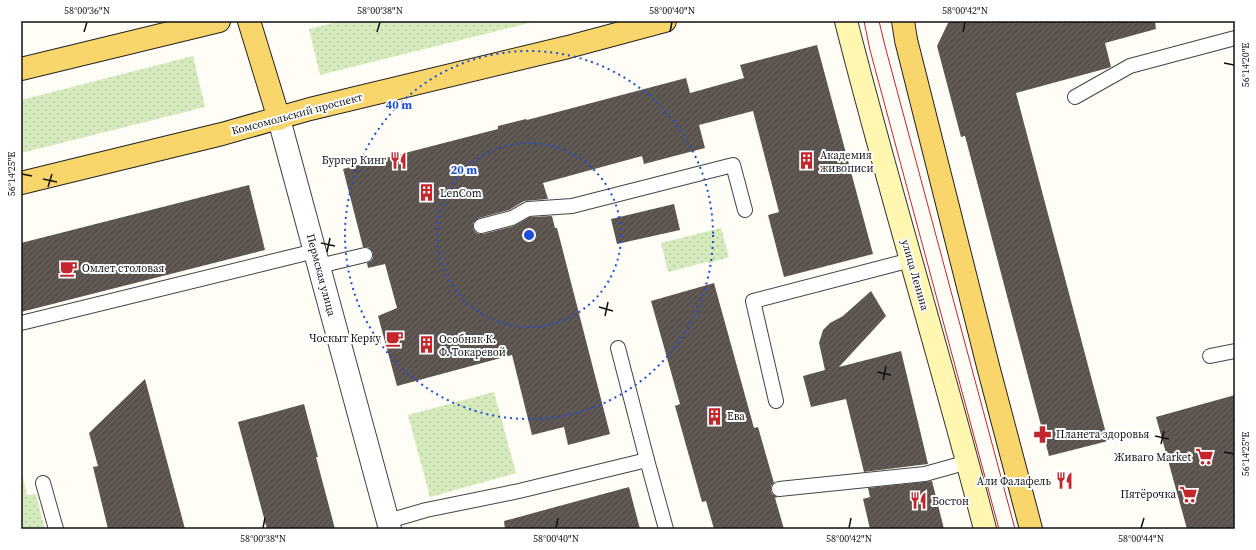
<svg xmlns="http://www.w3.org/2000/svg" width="1256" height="550" font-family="'Source Serif 4',serif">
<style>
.park{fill:url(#park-dots)}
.building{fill:url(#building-hatch)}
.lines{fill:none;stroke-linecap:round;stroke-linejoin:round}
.lane-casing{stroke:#444;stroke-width:16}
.street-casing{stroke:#444;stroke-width:24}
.secondary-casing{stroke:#333;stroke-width:24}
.primary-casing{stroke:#222;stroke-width:24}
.lane{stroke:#fff;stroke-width:14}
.street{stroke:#fff;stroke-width:22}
.secondary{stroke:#fff6b0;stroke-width:22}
.primary{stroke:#f9d66b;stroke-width:22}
.tram{stroke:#c4262e;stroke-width:1}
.ticks{fill:none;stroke:#111;stroke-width:1.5}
.ring{fill:none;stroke:#1d4ed8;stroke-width:2;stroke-dasharray:2 4}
.labels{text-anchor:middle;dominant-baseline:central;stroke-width:4;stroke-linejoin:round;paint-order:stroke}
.street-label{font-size:11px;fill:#111;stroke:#fff}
.poi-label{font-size:11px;fill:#111;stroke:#fff;text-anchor:start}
.centre{fill:#1d4ed8;stroke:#fff;stroke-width:2}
.ring-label{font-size:12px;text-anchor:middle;font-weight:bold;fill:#1d4ed8;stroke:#fff;stroke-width:4;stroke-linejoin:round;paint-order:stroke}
.neatline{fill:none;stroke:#111;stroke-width:1.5}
.ticks-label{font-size:10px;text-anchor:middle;fill:#111}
</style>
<defs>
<pattern id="park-dots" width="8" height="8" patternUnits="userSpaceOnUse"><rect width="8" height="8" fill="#d5ebbd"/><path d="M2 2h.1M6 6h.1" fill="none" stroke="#b6c8a1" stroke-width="1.8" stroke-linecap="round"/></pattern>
<pattern id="building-hatch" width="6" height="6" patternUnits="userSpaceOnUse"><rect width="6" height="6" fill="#5a524d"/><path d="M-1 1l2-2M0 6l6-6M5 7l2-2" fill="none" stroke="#6d6662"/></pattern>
</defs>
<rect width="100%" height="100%" fill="#fffdf5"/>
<g class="park">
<path d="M340 21H537L320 75 309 29Z"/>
<path d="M193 56 205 107 21 153V100Z"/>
<path d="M721 228 729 257 710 263 706 262 668 272 661 243Z"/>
<path d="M494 392 516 473 430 497 408 415Z"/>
<path d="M21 469 27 495 36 494 45 529H21Z"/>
</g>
<g class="building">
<path d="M949 21H1155L1156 29 1105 43 1111 67 1108 68 1016 93 1108 441 1049 456 965 136 961 137 937 46Z"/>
<path d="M817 45 873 254 784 277 768 215 779 212 753 111 699 125 705 148 644 164 642 156 543 183 548 199 524 201 509 210 479 218 473 223V228L475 232 478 234H483L514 226 530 217 552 216 555 228H557L610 434 568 445 564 427 532 435 512 355 397 386 378 316 397 308 385 264 368 268 367 263 371 261 373 258V253L368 247H363L343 169 498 129V126L526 119 527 120 686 78 690 93 744 78 740 65Z"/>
<path d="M249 185 265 250 21 312V243Z"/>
<path d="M674 204 680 230 617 244 611 219Z"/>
<path d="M714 283 754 428 758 427 774 483 771 486V490L772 494 778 497 775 498 784 529H714L706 501 702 502 675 406 680 404 651 301Z"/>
<path d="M871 291 886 316 839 367 901 351 928 464 864 472 846 399 811 407 803 376 825 370 819 343 823 330 830 323 843 316Z"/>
<path d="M145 379 160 435 185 529H108L93 467 98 466 89 433Z"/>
<path d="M1235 395V529H1187L1156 417Z"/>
<path d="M304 404 318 457H316L335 529H267L238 422Z"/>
<path d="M932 481 944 529H870L863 499 870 497 868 488Z"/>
<path d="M629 487 640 529H505L504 521Z"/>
</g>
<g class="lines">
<defs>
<g id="lane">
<path d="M1075 97 1130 66 1235 38"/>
<path d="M481 226 512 218 528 209 572 206 733 165 745 210"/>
<path d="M319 266 365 255"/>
<path d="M21 323 315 251"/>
<path d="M1210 356 1235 351"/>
<path d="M776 401 753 301 911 260"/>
<path d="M647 460 666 529"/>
<path d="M43 483 56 529"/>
<path d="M779 489 925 474 968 462"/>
<path d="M388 521 426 510 519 491 647 460 618 348"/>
</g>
<path id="street" d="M279 119 390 529"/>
<path id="secondary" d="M846 21C889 191 941 359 985 529"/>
<g id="primary">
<path d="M249 21 279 119"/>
<path d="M903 21 906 40 988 366 1031 529"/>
<path d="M21 69 219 21"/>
<path d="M21 183 222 134 310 109 568 47 665 21"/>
</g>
</defs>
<use href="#lane" class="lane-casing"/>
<use href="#street" class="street-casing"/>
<use href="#secondary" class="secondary-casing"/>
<use href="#primary" class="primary-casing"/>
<use href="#lane" class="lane"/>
<use href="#street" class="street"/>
<use href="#secondary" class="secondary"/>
<use href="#primary" class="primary"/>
<g class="tram">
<path d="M864 21 870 50 999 529"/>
<path d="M879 21 885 46 1015 529"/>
</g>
</g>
<path class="ticks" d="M84 32 87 22M377 32 380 22M670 32 672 22M963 32 965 22M1224 63 1234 65M22 174 32 176M43 179 57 182M48 187 52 174M321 243 335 246M327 252 330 238M599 307 613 311M605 316 608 302M877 372 891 375M883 380 886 366M1155 436 1169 439M1161 444 1164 431M1224 452 1234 454M263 528 265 518M556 528 558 518M849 528 851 518M1141 528 1144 518"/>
<g class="ring">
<circle cx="529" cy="235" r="92"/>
<circle cx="529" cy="235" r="184"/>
</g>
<defs>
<symbol id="restaurant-bare" viewBox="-9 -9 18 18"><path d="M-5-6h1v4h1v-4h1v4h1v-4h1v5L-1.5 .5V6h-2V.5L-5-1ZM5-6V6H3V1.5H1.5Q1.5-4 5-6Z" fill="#c4262e" stroke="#fff" stroke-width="2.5" paint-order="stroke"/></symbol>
<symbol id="building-bare" viewBox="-9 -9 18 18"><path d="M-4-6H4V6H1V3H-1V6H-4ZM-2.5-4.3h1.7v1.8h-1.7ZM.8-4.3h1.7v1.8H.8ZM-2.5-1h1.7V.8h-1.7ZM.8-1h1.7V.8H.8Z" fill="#c4262e" stroke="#fff" stroke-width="2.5" paint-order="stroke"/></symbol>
<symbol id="cafe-bare" viewBox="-9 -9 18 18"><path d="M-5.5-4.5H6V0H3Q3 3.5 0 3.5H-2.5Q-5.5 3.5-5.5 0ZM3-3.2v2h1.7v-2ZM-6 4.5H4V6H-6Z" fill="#c4262e" stroke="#fff" stroke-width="2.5" paint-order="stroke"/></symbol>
<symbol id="pharmacy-bare" viewBox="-9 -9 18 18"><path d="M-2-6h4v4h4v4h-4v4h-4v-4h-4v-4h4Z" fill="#c4262e" stroke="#fff" stroke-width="2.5" paint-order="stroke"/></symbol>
<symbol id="supermarket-bare" viewBox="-9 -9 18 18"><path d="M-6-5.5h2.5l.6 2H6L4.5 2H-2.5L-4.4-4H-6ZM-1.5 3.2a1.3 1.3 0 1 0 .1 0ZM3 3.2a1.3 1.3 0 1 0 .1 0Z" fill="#c4262e" stroke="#fff" stroke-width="2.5" paint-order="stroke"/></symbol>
</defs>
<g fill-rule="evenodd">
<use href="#restaurant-bare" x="386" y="148" width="25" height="25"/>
<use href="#building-bare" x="794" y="148" width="25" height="25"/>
<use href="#building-bare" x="414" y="180" width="25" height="25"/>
<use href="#cafe-bare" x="56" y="256" width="25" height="25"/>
<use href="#cafe-bare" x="382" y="326" width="25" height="25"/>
<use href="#building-bare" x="414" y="332" width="25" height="25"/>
<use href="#building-bare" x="702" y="404" width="25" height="25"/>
<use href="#pharmacy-bare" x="1030" y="422" width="25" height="25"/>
<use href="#supermarket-bare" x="1192" y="444" width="25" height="25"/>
<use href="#restaurant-bare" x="1052" y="468" width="25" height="25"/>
<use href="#supermarket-bare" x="1176" y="482" width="25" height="25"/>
<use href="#restaurant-bare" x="906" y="488" width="25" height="25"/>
</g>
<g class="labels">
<g class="street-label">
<text transform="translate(297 114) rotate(-15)">Комсомольский проспект</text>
<text transform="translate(321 275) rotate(75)">Пермская улица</text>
<text transform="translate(915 275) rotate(74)">улица Ленина</text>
</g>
<g class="poi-label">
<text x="820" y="155">Академия<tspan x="820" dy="13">живописи</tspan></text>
<text x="386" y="160" text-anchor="end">Бургер Кинг</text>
<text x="440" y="193">LenCom</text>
<text x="82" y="268">Омлет столовая</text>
<text x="381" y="338" text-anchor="end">Чоскыт Керку</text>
<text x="439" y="339">Особняк К.<tspan x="439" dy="13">Ф. Токаревой</tspan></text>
<text x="727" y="416">Ева</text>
<text x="1056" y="434">Планета здоровья</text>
<text x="1191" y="457" text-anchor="end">Живаго Market</text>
<text x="1051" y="481" text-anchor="end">Али Фалафель</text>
<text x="1176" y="494" text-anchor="end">Пятёрочка</text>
<text x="932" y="501">Бостон</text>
</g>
</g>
<circle cx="529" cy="235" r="6" class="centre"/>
<g class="ring-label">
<text x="399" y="109">40 m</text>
<text x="464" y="174">20 m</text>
</g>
<rect width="1256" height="550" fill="none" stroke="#ffffff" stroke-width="44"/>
<rect x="22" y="22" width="1212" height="506" class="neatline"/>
<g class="ticks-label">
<text x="87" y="14">58°00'36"N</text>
<text x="380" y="14">58°00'38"N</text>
<text x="672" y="14">58°00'40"N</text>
<text x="965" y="14">58°00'42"N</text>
<text transform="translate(1245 65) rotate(-90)" y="4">56°14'20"E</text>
<text transform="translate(11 174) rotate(-90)" y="4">56°14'25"E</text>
<text transform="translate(1245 454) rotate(-90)" y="4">56°14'25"E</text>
<text x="263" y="542">58°00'38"N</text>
<text x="556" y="542">58°00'40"N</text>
<text x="849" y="542">58°00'42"N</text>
<text x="1141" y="542">58°00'44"N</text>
</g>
</svg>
